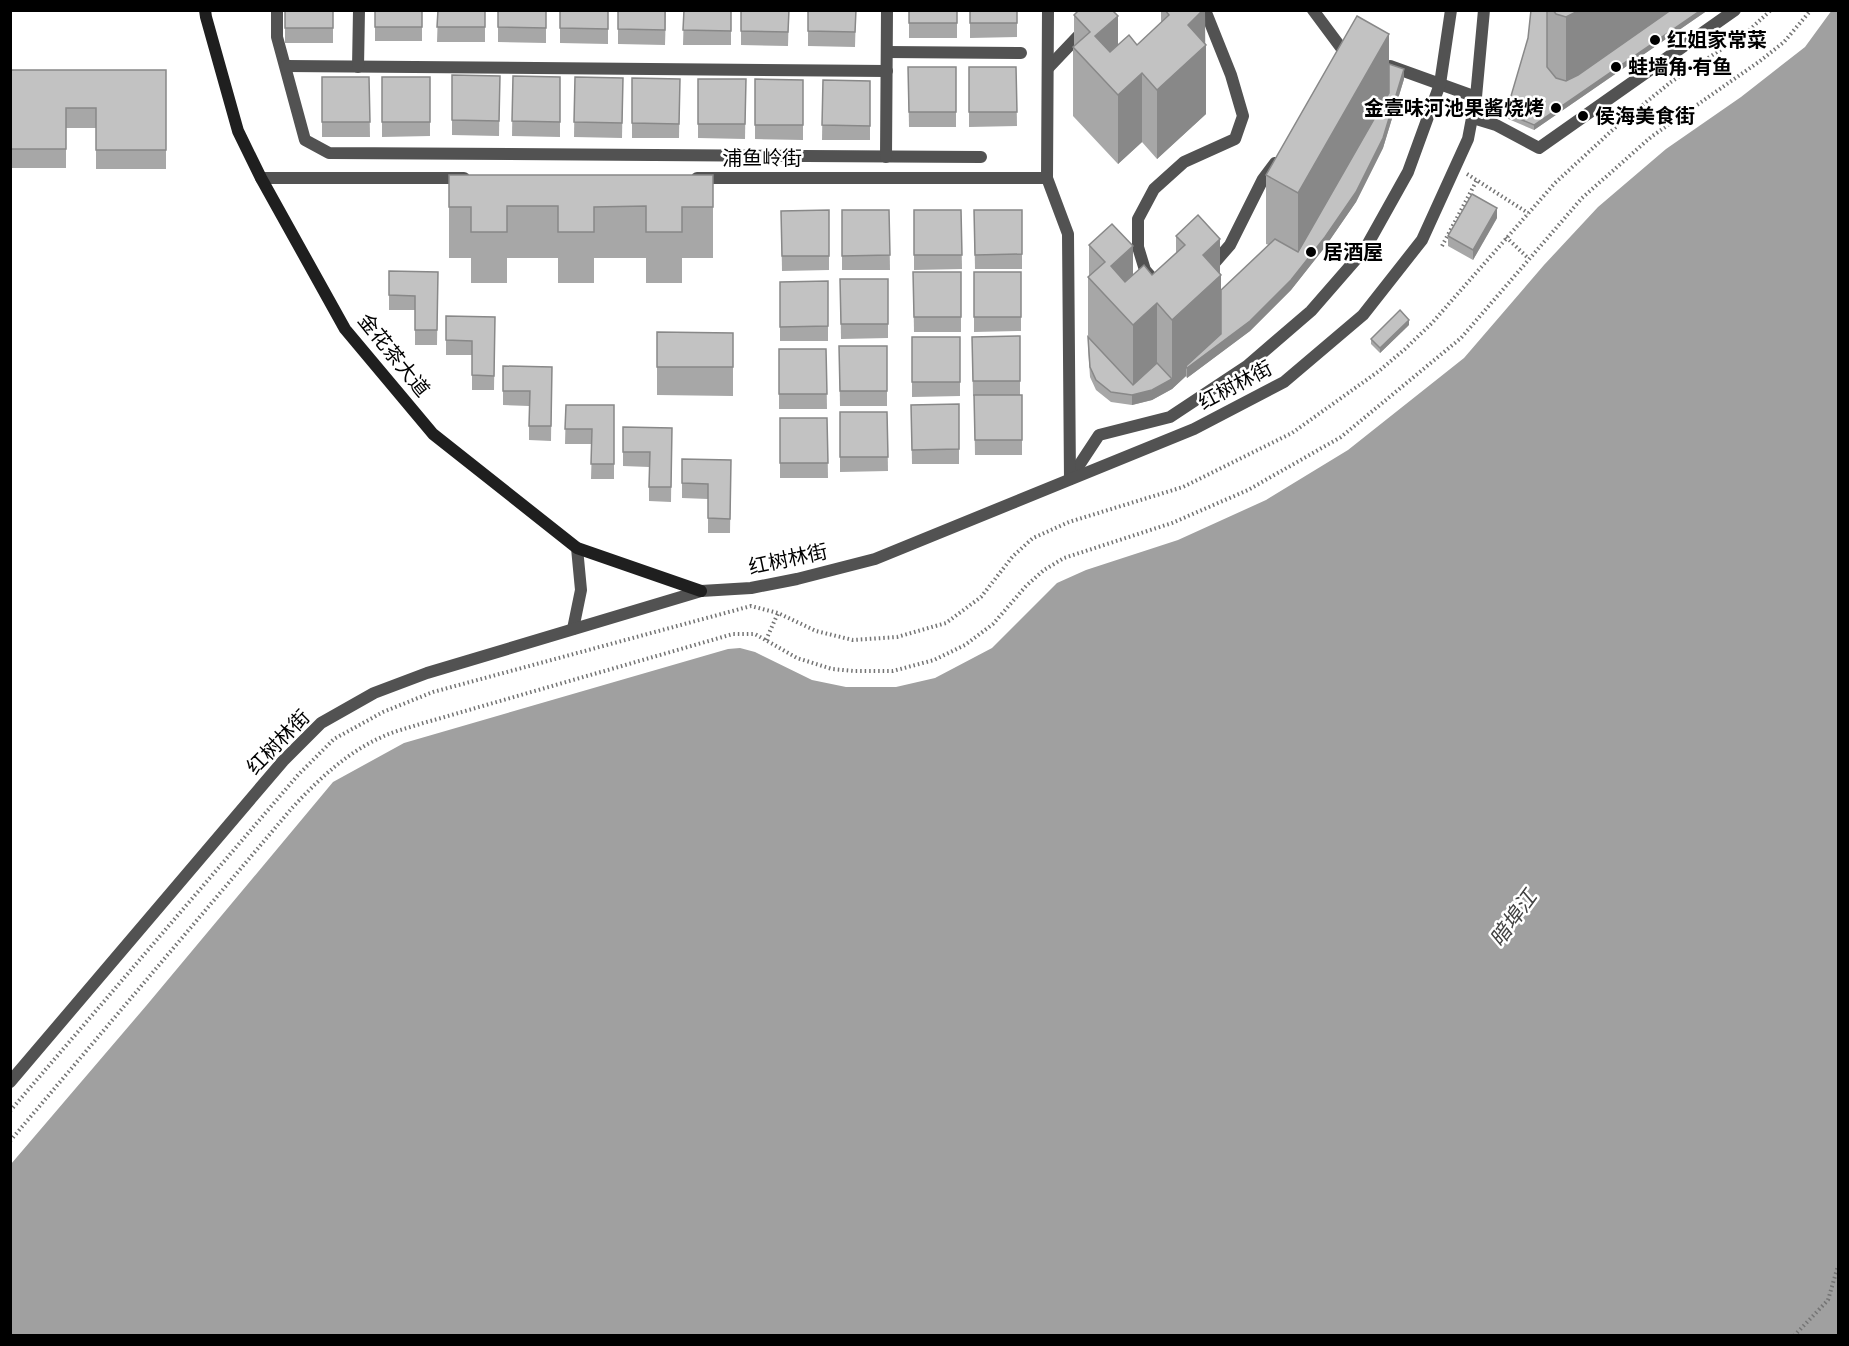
<svg xmlns="http://www.w3.org/2000/svg" width="1849" height="1346" font-family="'Space Grotesk','Noto Sans SC',sans-serif">
<style>
.water{fill:#a0a0a0}
.lines{fill:none;stroke-linecap:round;stroke-linejoin:round}
.path{stroke:#747474;stroke-width:4;stroke-dasharray:1.5 3;stroke-linecap:butt}
.lane{stroke:#525252;stroke-width:12}
.street{stroke:#525252;stroke-width:12}
.secondary{stroke:#1f1f1f;stroke-width:12}
.wall{fill:#a7a7a7}
.shaded-wall{fill:#888}
.building{fill:#c2c2c2;stroke:#888;stroke-width:1.5}
.poi-dot{fill:#000;stroke:#fff;stroke-width:2}
.labels{text-anchor:middle;dominant-baseline:central;stroke-width:5;stroke-linejoin:round;paint-order:stroke}
.poi-label{font-size:20px;font-weight:bold;fill:#000;stroke:#fff;text-anchor:start}
.street-label{font-size:20px;fill:#000;stroke:#fff}
.water-label{font-size:21px;font-style:italic;fill:#414141;stroke:#fff}
</style>
<rect width="100%" height="100%" fill="#fff"/>
<path class="water" d="M1832 10 1838 11V1335H11V1164L146 1006 333 782 404 743 728 649 740 648 755 652 812 680 846 687H896L935 678 992 648 1057 583 1086 570 1178 540 1266 500 1348 450 1464 358 1544 265 1598 207 1666 149 1741 97 1805 47Z"/>
<g class="lines">
<g class="path">
<path d="M1467 174 1528 213"/>
<path d="M1506 237 1528 258"/>
<path d="M1442 246 1477 180"/>
<path d="M766 640 778 613"/>
<path d="M10 1111 298 775 334 739 383 712 433 692 751 606 778 613 816 631 853 640 897 637 946 623 981 597 1013 556 1033 538 1069 522 1183 487 1292 433 1379 371 1405 349 1432 323 1555 183 1619 124 1671 82 1745 34 1771 10"/>
<path d="M10 1141 292 808C319 779 347 752 384 736 395 731 408 728 420 724L733 634H755L797 658 832 669 854 671H893L934 660 965 645 993 624 1026 586 1044 570 1064 558 1172 523 1248 490 1341 437 1461 338 1582 198 1651 137 1760 61 1784 42 1811 10"/>
<path d="M1794 1336 1828 1300 1838 1266"/>
</g>
<g class="lane">
<path d="M277 10V37L305 140 329 153 981 157"/>
<path d="M1313 10 1342 49 1354 53"/>
<path d="M887 52 1021 53"/>
<path d="M286 66 887 71"/>
<path d="M1390 66 1476 97"/>
<path d="M358 67 359 10"/>
<path d="M1048 68 1103 10"/>
<path d="M886 157 887 10"/>
<path d="M1210 268 1230 245 1263 179 1275 163"/>
<path d="M1152 278 1145 270 1138 247V219L1154 189 1184 162 1235 139 1243 116 1231 75 1205 10"/>
<path d="M1070 479 1099 435 1170 417 1247 366 1311 311 1365 249 1408 172 1440 84 1451 10"/>
</g>
<g class="street">
<path d="M1048 10 1047 178 1068 234 1070 479"/>
<path d="M1473 118 1496 125 1539 148 1735 10"/>
<path d="M261 178H464"/>
<path d="M697 178H1047"/>
<path d="M573 629 581 590 577 548"/>
<path d="M10 1082 283 761 321 723 374 693 427 673 701 591 751 588 797 579 875 559 1194 429 1284 382 1363 315 1422 240 1468 139 1476 97 1484 10"/>
</g>
<path class="secondary" d="M205 10 206 17 238 131 261 178 345 329 433 434 577 548 701 591"/>
</g>
<g class="wall">
<rect x="285" y="10" width="48" height="33"/>
<rect x="375" y="10" width="47" height="31"/>
<path d="M438 10H485V42H437Z"/>
<path d="M498 10H546V43L498 42Z"/>
<path d="M560 10H608V44L560 43Z"/>
<path d="M618 10H666L665 45 618 44Z"/>
<path d="M684 10H731V45H683Z"/>
<path d="M741 10H789L788 46 741 45Z"/>
<path d="M808 10H856L855 47 808 46Z"/>
<rect x="909" y="10" width="48" height="28"/>
<path d="M970 10H1017V37L970 38Z"/>
<path d="M1161 10H1205L1206 114 1157 159 1142 142 1118 164 1073 116V47L1074 46V15L1118 45H1137L1161 23Z"/>
<path d="M1531 10H1708L1534 130 1506 118V113L1528 38Z"/>
<path d="M1389 64 1404 79 1383 148 1356 202 1325 247 1291 290 1250 331 1187 378 1186 376 1172 389 1152 400 1132 405 1111 402 1096 390 1090 377 1088 347V277L1089 276V245L1133 275H1152L1176 253V236L1220 274 1221 290 1269 245 1266 244V175Z"/>
<path d="M908 67H956V127H909Z"/>
<path d="M969 67H1016L1017 126 969 127Z"/>
<path d="M10 70H166V169H96V128H66V168H10Z"/>
<path d="M452 75 500 76 499 136 452 135Z"/>
<path d="M513 76 560 77V137L512 136Z"/>
<path d="M322 77H369L370 137H322Z"/>
<path d="M382 77H430V136L382 137Z"/>
<path d="M575 77 623 78 622 138 574 137Z"/>
<path d="M632 78 680 79 679 138H632Z"/>
<path d="M698 79H746L745 139 698 138Z"/>
<path d="M755 79 803 80V140L755 139Z"/>
<path d="M823 80 870 81V140H822Z"/>
<path d="M449 175H713V258H682V283H646V258H594V283H558V258H507V283H471V258H449Z"/>
<path d="M829 210V270L782 271 781 211Z"/>
<path d="M842 210H889L890 270H842Z"/>
<path d="M914 210H961L962 269 914 270Z"/>
<path d="M974 210H1022V269H975Z"/>
<path d="M1497 218 1473 260 1448 246V236Z"/>
<path d="M389 271 438 272 437 345H415V310H389Z"/>
<path d="M913 272H961V332H914Z"/>
<path d="M974 272H1021V331L974 332Z"/>
<path d="M840 279H888V338L841 339Z"/>
<path d="M828 281V341H780V282Z"/>
<path d="M446 316 495 317 494 390H472V355H446Z"/>
<path d="M1409 325 1380 353 1371 344V339Z"/>
<path d="M657 332 733 333V396L657 395Z"/>
<path d="M1020 336V395H1022V455H975L974 396H973L972 337Z"/>
<path d="M912 337H960V396L912 397Z"/>
<path d="M839 346H887V406H840Z"/>
<path d="M779 349H826L827 409H779Z"/>
<path d="M503 366 552 367 551 441 529 440V406L503 405Z"/>
<path d="M959 404V464H912L911 405Z"/>
<path d="M566 405H614V479H591L592 444H565Z"/>
<path d="M840 412H887L888 471 840 472Z"/>
<path d="M780 418H827L828 478H780Z"/>
<path d="M623 427 672 428 671 502 649 501V467L623 466Z"/>
<path d="M682 459 731 460 730 533H708V499L682 498Z"/>
</g>
<g class="shaded-wall">
<path d="M1203 10H1205V46L1206 45V114L1157 159V90L1188 25Z"/>
<path d="M1580 10H1678L1566 86V17Z"/>
<path d="M1701 10H1708L1534 130V125Z"/>
<path d="M1118 16V85L1095 36Z"/>
<path d="M1389 34V103L1298 262V193Z"/>
<path d="M1404 69V79L1383 148 1356 202 1325 247 1291 290 1250 331 1187 378V368L1186 366V376L1172 389V320L1203 255 1220 239V276L1221 275V342L1291 280Z"/>
<path d="M1142 73V142L1118 164V95Z"/>
<path d="M1497 208V218L1473 260V250Z"/>
<path d="M1133 246V315L1111 266Z"/>
<path d="M1157 303V372L1133 395V325Z"/>
<path d="M1409 320V325L1380 353V348Z"/>
<path d="M1172 379V389L1152 400 1132 405V395Z"/>
</g>
<g class="building">
<rect x="285" y="10" width="48" height="18"/>
<rect x="375" y="10" width="47" height="17"/>
<path d="M438 10H485V27H437Z"/>
<path d="M498 10H546V28L498 27Z"/>
<path d="M560 10H608V29L560 28Z"/>
<path d="M618 10H665V30L618 29Z"/>
<path d="M684 10H731V31L683 30Z"/>
<path d="M741 10H789L788 32 741 31Z"/>
<path d="M808 10H856L855 32 808 31Z"/>
<rect x="909" y="10" width="48" height="13"/>
<rect x="970" y="10" width="47" height="13"/>
<path d="M1079 10H1112L1118 16 1095 36 1110 52 1129 35 1137 45 1169 15 1165 10H1203L1188 25 1206 45 1157 90 1142 73 1118 95 1073 47 1090 32 1074 15Z"/>
<path d="M1531 10H1547V67L1556 78 1566 81 1578 75 1671 10H1701L1534 125 1506 113 1528 38Z"/>
<path d="M1553 10H1580L1566 17 1556 14Z"/>
<path d="M1357 16 1389 34 1298 193 1266 175Z"/>
<path d="M1389 64 1404 69 1383 138 1356 192 1325 237 1291 280 1250 321 1187 368 1186 366 1221 334V290L1275 239 1298 252 1389 93Z"/>
<path d="M908 67H956V112H909Z"/>
<path d="M969 67H1016L1017 112H969Z"/>
<path d="M10 70H166V150H96V108H66V149H10Z"/>
<path d="M452 75 500 76 499 121 452 120Z"/>
<path d="M513 76 560 77V122L512 121Z"/>
<path d="M322 77H369L370 122H322Z"/>
<rect x="382" y="77" width="48" height="45"/>
<path d="M575 77 623 78 622 123 574 122Z"/>
<path d="M632 78 680 79 679 124 632 123Z"/>
<path d="M698 79H746L745 124H698Z"/>
<path d="M755 79 803 80V125H755Z"/>
<path d="M823 80 870 81V126L822 125Z"/>
<path d="M449 175H713V207H682V232H646V206L594 207V232H558V206H507V232H471V207H449Z"/>
<path d="M1472 194 1497 208 1473 250 1448 236Z"/>
<path d="M829 210V256H782L781 211Z"/>
<path d="M842 210H889L890 255 842 256Z"/>
<path d="M914 210H961L962 255H914Z"/>
<path d="M974 210H1022V254L975 255Z"/>
<path d="M1198 215 1220 239 1203 255 1221 275 1172 320 1157 303 1133 325 1088 277 1105 262 1089 245 1112 224 1133 246 1111 266 1125 282 1144 265 1152 275 1185 245 1176 236Z"/>
<path d="M389 271 438 272 437 330H415V296L389 295Z"/>
<path d="M913 272H961V317H914Z"/>
<rect x="974" y="272" width="47" height="45"/>
<path d="M840 279H888V324H841Z"/>
<path d="M828 281V326L780 327V282Z"/>
<path d="M1400 310 1409 320 1380 348 1371 339Z"/>
<path d="M446 316 495 317 494 376 472 375V341L446 340Z"/>
<path d="M657 332 733 333V367H657Z"/>
<path d="M1020 336V381H973L972 337Z"/>
<rect x="912" y="337" width="48" height="45"/>
<path d="M1088 337 1133 385 1157 363 1172 379 1152 390 1132 395 1111 392 1096 380 1090 367Z"/>
<path d="M839 346H887V391H840Z"/>
<path d="M779 349H826L827 394H779Z"/>
<path d="M503 366 552 367 551 426H529L530 391H503Z"/>
<path d="M974 395H1022V440H975Z"/>
<path d="M959 404V449L912 450 911 405Z"/>
<path d="M566 405H614V464H591L592 429H565Z"/>
<path d="M840 412H887L888 457H840Z"/>
<path d="M780 418H827L828 463H780Z"/>
<path d="M623 427 672 428 671 487H649L650 452H623Z"/>
<path d="M682 459 731 460 730 519 708 518V484L682 483Z"/>
</g>
<g class="poi-dot">
<circle cx="1655" cy="40" r="6"/>
<circle cx="1616" cy="67" r="6"/>
<circle cx="1556" cy="108" r="6"/>
<circle cx="1583" cy="116" r="6"/>
<circle cx="1311" cy="252" r="6"/>
</g>
<g class="labels">
<g class="poi-label">
<text x="1667" y="40">红姐家常菜</text>
<text x="1628" y="67">蛙墙角·有鱼</text>
<text x="1544" y="108" text-anchor="end">金壹味河池果酱烧烤</text>
<text x="1595" y="116">侯海美食街</text>
<text x="1323" y="252">居酒屋</text>
</g>
<g class="street-label">
<text x="762" y="158">浦鱼岭街</text>
<text transform="translate(394 355) rotate(51)">金花茶大道</text>
<text transform="translate(1235 385) rotate(-28)">红树林街</text>
<text transform="translate(788 559) rotate(-12)">红树林街</text>
<text transform="translate(278 742) rotate(-46)">红树林街</text>
</g>
<g class="water-label">
<text transform="translate(1513 918) rotate(-54)">暗埠江</text>
</g>
</g>
<rect width="1849" height="1346" fill="none" stroke="#000000" stroke-width="24"/>
</svg>
